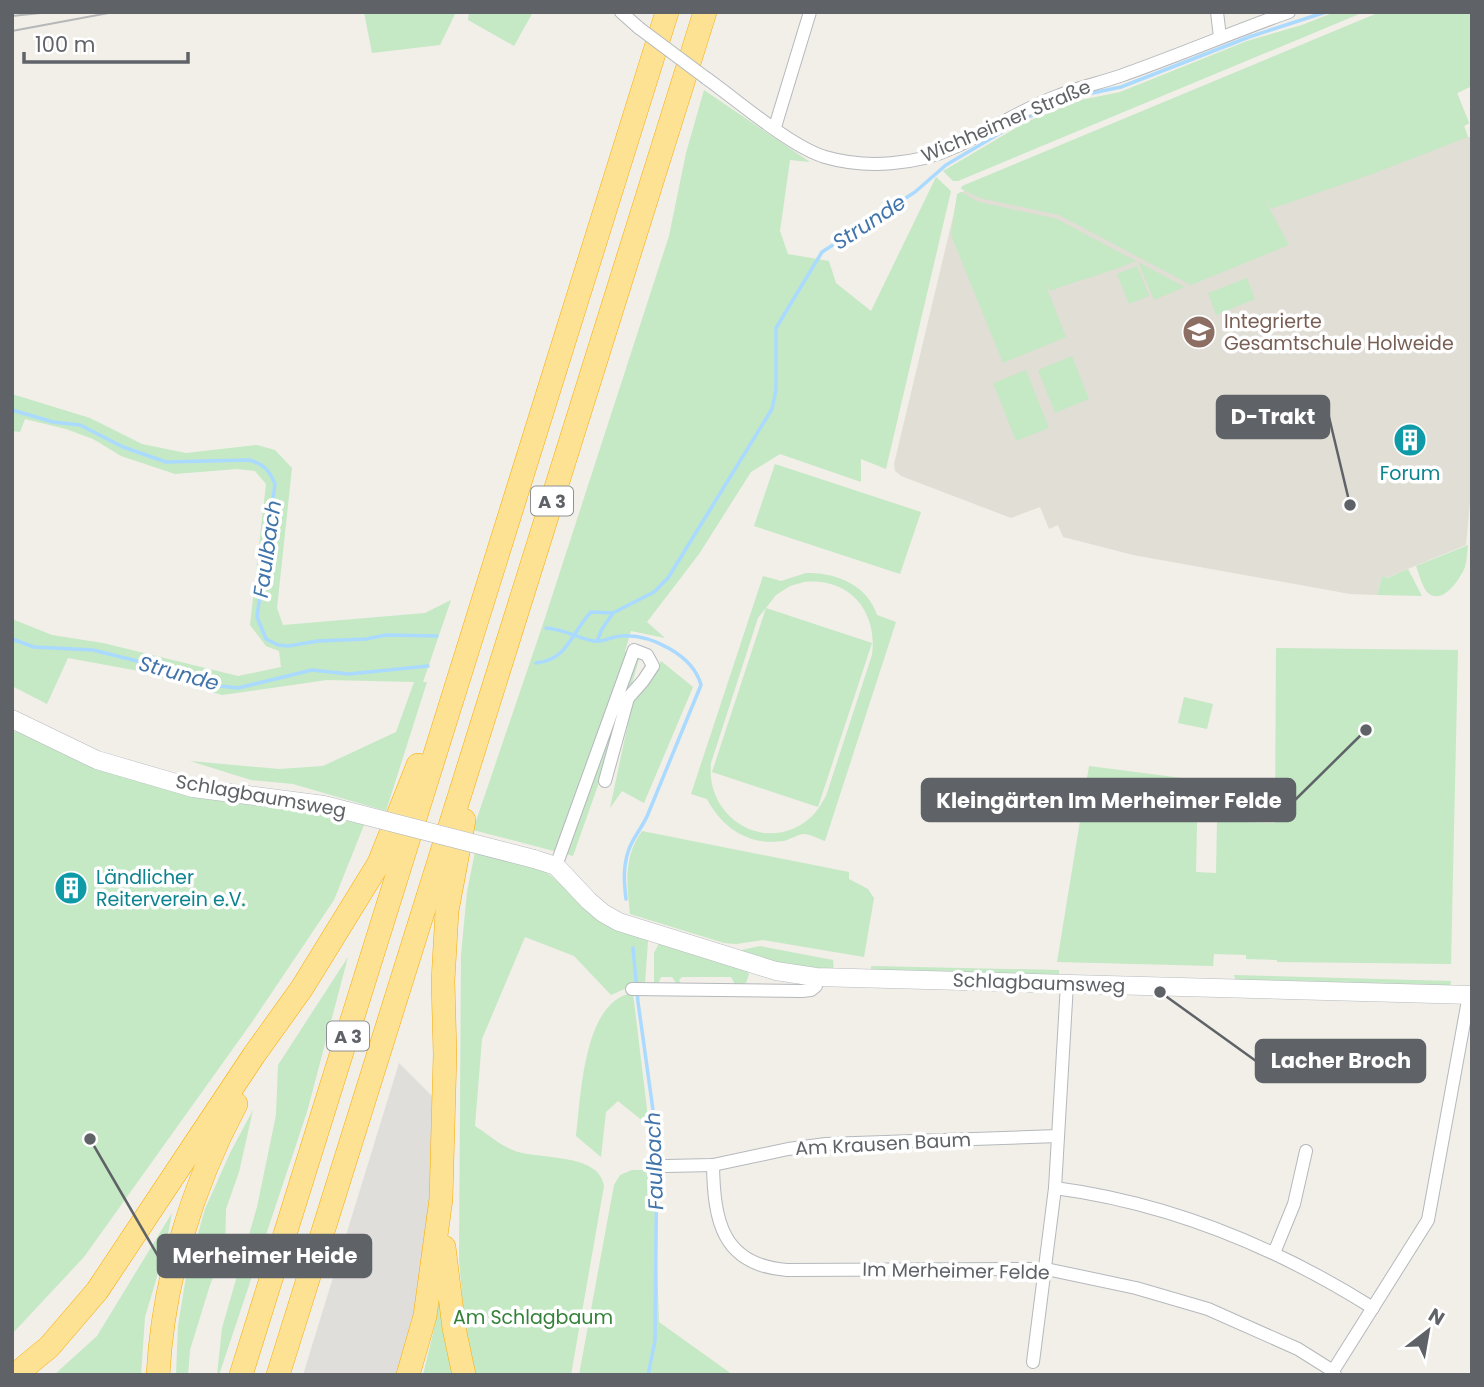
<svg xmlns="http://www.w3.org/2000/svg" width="1484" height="1387" font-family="Poppins,sans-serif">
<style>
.industrial{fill:#e0deda}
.education{fill:#e1ded6}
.green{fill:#c5e8c5;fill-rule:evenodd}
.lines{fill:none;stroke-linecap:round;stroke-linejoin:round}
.stream{stroke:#aadaff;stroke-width:3.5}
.minor-casing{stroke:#b5b8bc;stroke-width:14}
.secondary-casing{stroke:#b6babf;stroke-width:19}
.motorway-casing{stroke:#f9ab00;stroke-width:24}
.minor{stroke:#fff;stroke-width:12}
.secondary{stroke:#fff;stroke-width:18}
.motorway{stroke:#fde293;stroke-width:23}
.tram{stroke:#b6b7b8;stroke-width:2}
.minor-bridge-casing{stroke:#b5b8bc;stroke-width:14;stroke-linecap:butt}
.secondary-bridge-casing{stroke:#b6babf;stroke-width:19;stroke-linecap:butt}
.minor-bridge{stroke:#fff;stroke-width:12}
.secondary-bridge{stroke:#fff;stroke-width:18}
.labels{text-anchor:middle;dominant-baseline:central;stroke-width:7;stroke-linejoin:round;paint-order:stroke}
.shield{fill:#fff;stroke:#8f9295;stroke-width:2}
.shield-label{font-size:18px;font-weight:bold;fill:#5f6368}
.street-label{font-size:19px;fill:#5f6368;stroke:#fff}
.education-label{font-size:19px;fill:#785e54;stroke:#fff;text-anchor:start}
.culture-label{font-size:19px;fill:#0d838f;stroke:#fff}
.park-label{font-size:19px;fill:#348238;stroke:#fff}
.water-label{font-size:21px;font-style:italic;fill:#4174aa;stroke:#fff}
.leader{fill:none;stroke:#5f6368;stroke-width:2.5}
.callout-dot{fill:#5f6368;stroke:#fff;stroke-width:2.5}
.callout{fill:#5f6368;stroke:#5f6368;stroke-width:2.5}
.callout-label{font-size:21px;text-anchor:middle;font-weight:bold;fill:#fff}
</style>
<rect width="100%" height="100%" fill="#f1efe8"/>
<path class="industrial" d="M399 1063 433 1097V1204L419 1313 398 1375H303Z"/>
<path class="education" d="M1393 12H1472V86L1457 93 1469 123 1464 126 1468 137H1472V480L1466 545 1386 578 1382 576 1377 595 1350 594 1133 555 1063 537 1058 525 1049 529 1040 507 1011 518 901 476 895 471 894 464 957 200V194Z"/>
<g class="green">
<path d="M364 12H456L440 45 372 53Z"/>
<path d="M469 12H533L514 46 468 20Z"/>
<path d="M1335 12H1364L958 181H953L943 171 1026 122 1081 100 1120 92 1247 41 1302 25Z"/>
<path d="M1380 12H1472V86L1457 93 1469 123 1464 126 1468 137 1372 174 1271 209 1262 195 1289 245 1191 285 1059 215 980 198 961 189 962 186Z"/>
<path d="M704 90 810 162 790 160 780 231 788 254 829 261 836 283 871 311 936 177 951 191 886 469 861 459V482L780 454 751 472 699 554 647 622 665 638 631 631 625 651 639 659 623 715 573 856 473 830 544 621 669 236 686 153Z"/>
<path d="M961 192 979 202 1057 219 1136 261C1108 273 1079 280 1050 291L1045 283 1066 337 1003 363 951 235 957 194Z"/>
<path d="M1138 262 1185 287 1154 300Z"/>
<path d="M1137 266 1149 296 1129 304 1117 274Z"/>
<path d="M1247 278 1255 299 1216 315 1208 293Z"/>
<path d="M1072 356 1089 399 1055 413 1038 370Z"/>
<path d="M1026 370 1049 428 1016 441 993 383Z"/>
<path d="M12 394 90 418 142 444 186 453 257 445 275 450 292 468 277 608 283 625 425 613 451 600 423 682H427L386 811 293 784 251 780 190 761 279 769 323 766 396 732 414 682 327 680 222 695 139 671 68 658 47 704 12 686V619L52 635 103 643 238 676 281 667 279 651 266 646 250 625 266 484 255 471 237 469 175 474 121 456 93 439 66 429 25 419 20 432 12 431Z"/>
<path d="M775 464 921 512 900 574 754 526Z"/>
<path d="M1468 545C1467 552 1467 560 1465 567 1460 579 1442 607 1427 592 1422 586 1419 574 1416 566Z"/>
<path d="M1408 569 1422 596 1377 595 1382 576 1387 578Z"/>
<path d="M806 573C835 572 868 585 877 615L896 622 825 841C819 839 810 834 804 834 797 834 790 840 783 841 749 846 722 828 707 799L691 794 763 576 781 581ZM804 582C849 577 878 611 872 655L826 796C821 804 817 812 810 818 766 856 705 818 711 763L758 618 776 595 790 586Z"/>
<path d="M766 608 872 643 818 807 712 772Z"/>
<path d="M1276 648 1458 650 1451 964 1277 962V960L1246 959V955L1214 954 1213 966 1057 962 1089 766 1198 780 1196 872 1216 873 1217 821 1275 823Z"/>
<path d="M661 661 693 687 644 803 622 791 610 808 633 700 655 674Z"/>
<path d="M1184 697 1213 704 1207 729 1178 723Z"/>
<path d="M12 731 42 737 94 763 283 803 364 825 334 900 252 1022 84 1257 12 1334Z"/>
<path d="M642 831 849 872V879L868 889 874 898 864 957 763 940 736 944 724 943 630 914C627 884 623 857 642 831Z"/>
<path d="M475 852 540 869 553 877 582 907 598 920 648 941 645 983 631 986 611 995 574 956 525 937 482 1039 475 1126C488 1134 503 1148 518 1152 543 1159 600 1154 604 1186L571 1375H471L468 1362 459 1260 461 955 467 892Z"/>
<path d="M660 941 746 970 749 974 746 983 736 986 731 977H682L679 980 682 986H678L672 977H661L659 982 654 985V953Z"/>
<path d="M760 946 833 960 834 972 777 965 737 951Z"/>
<path d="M348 957 307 1112 219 1375H217L222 1328 257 1207 276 1115 278 1065Z"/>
<path d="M871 966 1059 970V975L871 972Z"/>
<path d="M1234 975 1451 981 1450 989 1236 983Z"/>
<path d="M633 993 649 1126 618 1101 606 1112 601 1157 576 1136C581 1097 583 1000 633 993Z"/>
<path d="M253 1110 239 1172 226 1209 225 1250 210 1285 190 1350 188 1375H176L178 1326 186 1277 205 1209 230 1153Z"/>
<path d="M632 1170H654L659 1322 733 1375H579L614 1185 620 1175Z"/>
<path d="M172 1213 165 1250 145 1317 141 1375H54L97 1336Z"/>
<path d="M441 1287 452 1375H423L436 1321Z"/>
</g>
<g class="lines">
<g class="stream">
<path d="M12 410 53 422 80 425 123 447 166 462 249 460C264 464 269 470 275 484L257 617 266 639 278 645 288 646 318 641 366 639 386 635 437 636"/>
<path d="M546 628C564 629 577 638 594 641 603 643 612 636 621 636 651 634 693 655 701 685 683 728 666 771 648 814 643 827 632 838 628 852 623 868 624 883 626 899"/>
<path d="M12 639 34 647 93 650 205 678 220 686 238 688 312 670 349 674 428 666"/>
<path d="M597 641 602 629 613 613"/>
<path d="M536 663C568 660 571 633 591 612L613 613 654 592 668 578 772 409 776 390V328L822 252 915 192 946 165 1024 119 1078 96 1121 87 1249 37 1326 12"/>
<path d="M633 948 638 1002 657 1139 655 1341 648 1375"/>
</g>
<defs>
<g id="minor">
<path d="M621 12 639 28"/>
<path d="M1217 12 1220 37"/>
<path d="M706 78C737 100 791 147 825 157 866 169 917 165 955 147 990 131 1023 108 1060 95 1079 87 1100 83 1120 76 1177 56 1233 32 1289 12"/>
<path d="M775 127 810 12"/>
<path d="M556 866 634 650 647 655 653 666 643 681 628 698 605 781"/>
<path d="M632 989 802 991 811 990 816 986V977"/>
<path d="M713 1165C714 1221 722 1265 787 1270L1046 1269 1136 1288 1208 1309 1298 1349 1333 1371 1335 1375"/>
<path d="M666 1166 713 1165 788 1149 826 1144 1058 1136"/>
<path d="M1055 1188C1169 1203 1276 1247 1373 1308"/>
<path d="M1274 1253 1294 1204 1306 1151"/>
<path d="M1033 1362 1055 1188 1067 984"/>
<path d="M1333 1371 1428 1220 1469 995"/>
</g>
<g id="secondary">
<path d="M12 719 97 760 193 788 324 805"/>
<path d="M534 859 556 866 589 901 603 913 619 922 776 971 816 977 1472 995"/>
</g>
<g id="motorway">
<path d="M444 1247 454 1328 464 1375"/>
<path d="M15 1375 49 1347 97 1291 254 1055 302 988 379 863 418 765"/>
<path d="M158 1375C163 1281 192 1187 236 1104"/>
<path d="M241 1375 667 12"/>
<path d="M278 1375 705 12"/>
<path d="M408 1375 425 1316 441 1199 445 1054 443 981 447 911 464 820"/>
</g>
</defs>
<use href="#minor" class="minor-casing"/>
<use href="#secondary" class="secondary-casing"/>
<use href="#motorway" class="motorway-casing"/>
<use href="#minor" class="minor"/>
<use href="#secondary" class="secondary"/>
<use href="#motorway" class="motorway"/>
<g class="tram">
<path d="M12 16 50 12"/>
<path d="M12 31 114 12"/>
</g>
<defs>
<path id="minor-bridge" d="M639 28 706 78"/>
<path id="secondary-bridge" d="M324 805 534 859"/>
</defs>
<use href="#minor-bridge" class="minor-bridge-casing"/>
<use href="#secondary-bridge" class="secondary-bridge-casing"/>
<use href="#minor-bridge" class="minor-bridge"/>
<use href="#secondary-bridge" class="secondary-bridge"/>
</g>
<defs>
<symbol id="school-disc" viewBox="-11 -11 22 22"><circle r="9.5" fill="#8d6e63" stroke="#fff"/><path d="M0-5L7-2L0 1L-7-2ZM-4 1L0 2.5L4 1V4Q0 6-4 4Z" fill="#fff"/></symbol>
<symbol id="building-disc" viewBox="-11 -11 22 22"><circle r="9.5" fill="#0f9aa8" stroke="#fff"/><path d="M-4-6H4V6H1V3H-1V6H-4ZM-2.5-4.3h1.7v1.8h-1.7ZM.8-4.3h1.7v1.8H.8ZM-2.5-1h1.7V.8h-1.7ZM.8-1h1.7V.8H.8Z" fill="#fff"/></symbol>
</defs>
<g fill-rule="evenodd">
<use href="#school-disc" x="1180" y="313" width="38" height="38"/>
<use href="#building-disc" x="1391" y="421" width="38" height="38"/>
<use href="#building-disc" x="52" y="869" width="38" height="38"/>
</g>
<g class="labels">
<g class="shield">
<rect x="531" y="486.5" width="42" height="29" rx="5"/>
<rect x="327" y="1021.5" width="42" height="29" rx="5"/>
</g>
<g class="shield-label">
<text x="552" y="501">A 3</text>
<text x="348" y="1036">A 3</text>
</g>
<g class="street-label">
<text transform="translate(1006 121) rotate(-23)">Wichheimer Straße</text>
<text transform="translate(261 796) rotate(10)">Schlagbaumsweg</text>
<text transform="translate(1039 983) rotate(2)">Schlagbaumsweg</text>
<text transform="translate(883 1144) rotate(-3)">Am Krausen Baum</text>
<text transform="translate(956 1271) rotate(1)">Im Merheimer Felde</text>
</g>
<g class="education-label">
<text x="1224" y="321">Integrierte<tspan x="1224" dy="22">Gesamtschule Holweide</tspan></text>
</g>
<g class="culture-label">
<text x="1410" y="473">Forum</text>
<text x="96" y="877" text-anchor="start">Ländlicher<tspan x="96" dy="22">Reiterverein e.V.</tspan></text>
</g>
<g class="park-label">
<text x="533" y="1317">Am Schlagbaum</text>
</g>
<g class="water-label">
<text transform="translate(869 222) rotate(-33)">Strunde</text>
<text transform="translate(267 549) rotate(-82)">Faulbach</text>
<text transform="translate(179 673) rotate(15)">Strunde</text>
<text transform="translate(654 1161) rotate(-92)">Faulbach</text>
</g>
</g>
<path class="leader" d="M1350 505L1329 417M1366 730L1295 800M1160 992L1256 1061M90 1139L158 1256"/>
<g class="callout-dot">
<circle cx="1350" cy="505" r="7"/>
<circle cx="1366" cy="730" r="7"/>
<circle cx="1160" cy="992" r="7"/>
<circle cx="90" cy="1139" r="7"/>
</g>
<g class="callout">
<rect x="1217" y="396" width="112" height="42" rx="7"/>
<rect x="922" y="779" width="373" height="42" rx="7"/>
<rect x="1256" y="1040" width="169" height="42" rx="7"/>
<rect x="158" y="1235" width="213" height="42" rx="7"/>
</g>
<g class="callout-label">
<text x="1273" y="424">D-Trakt</text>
<text x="1109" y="808">Kleingärten Im Merheimer Felde</text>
<text x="1341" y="1068">Lacher Broch</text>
<text x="265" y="1263">Merheimer Heide</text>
</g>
<rect width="1484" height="1387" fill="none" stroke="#5f6368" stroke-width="28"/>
<g transform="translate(1428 1331) rotate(31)" stroke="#ffffff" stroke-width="5" paint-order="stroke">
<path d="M0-5L12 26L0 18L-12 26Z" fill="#5f6368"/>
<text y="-10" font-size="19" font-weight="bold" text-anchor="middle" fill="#5f6368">N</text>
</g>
<path d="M24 52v10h164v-10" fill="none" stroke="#5f6368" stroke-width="3.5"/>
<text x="35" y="52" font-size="21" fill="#5f6368" stroke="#ffffff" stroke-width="5" paint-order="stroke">100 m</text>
</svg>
